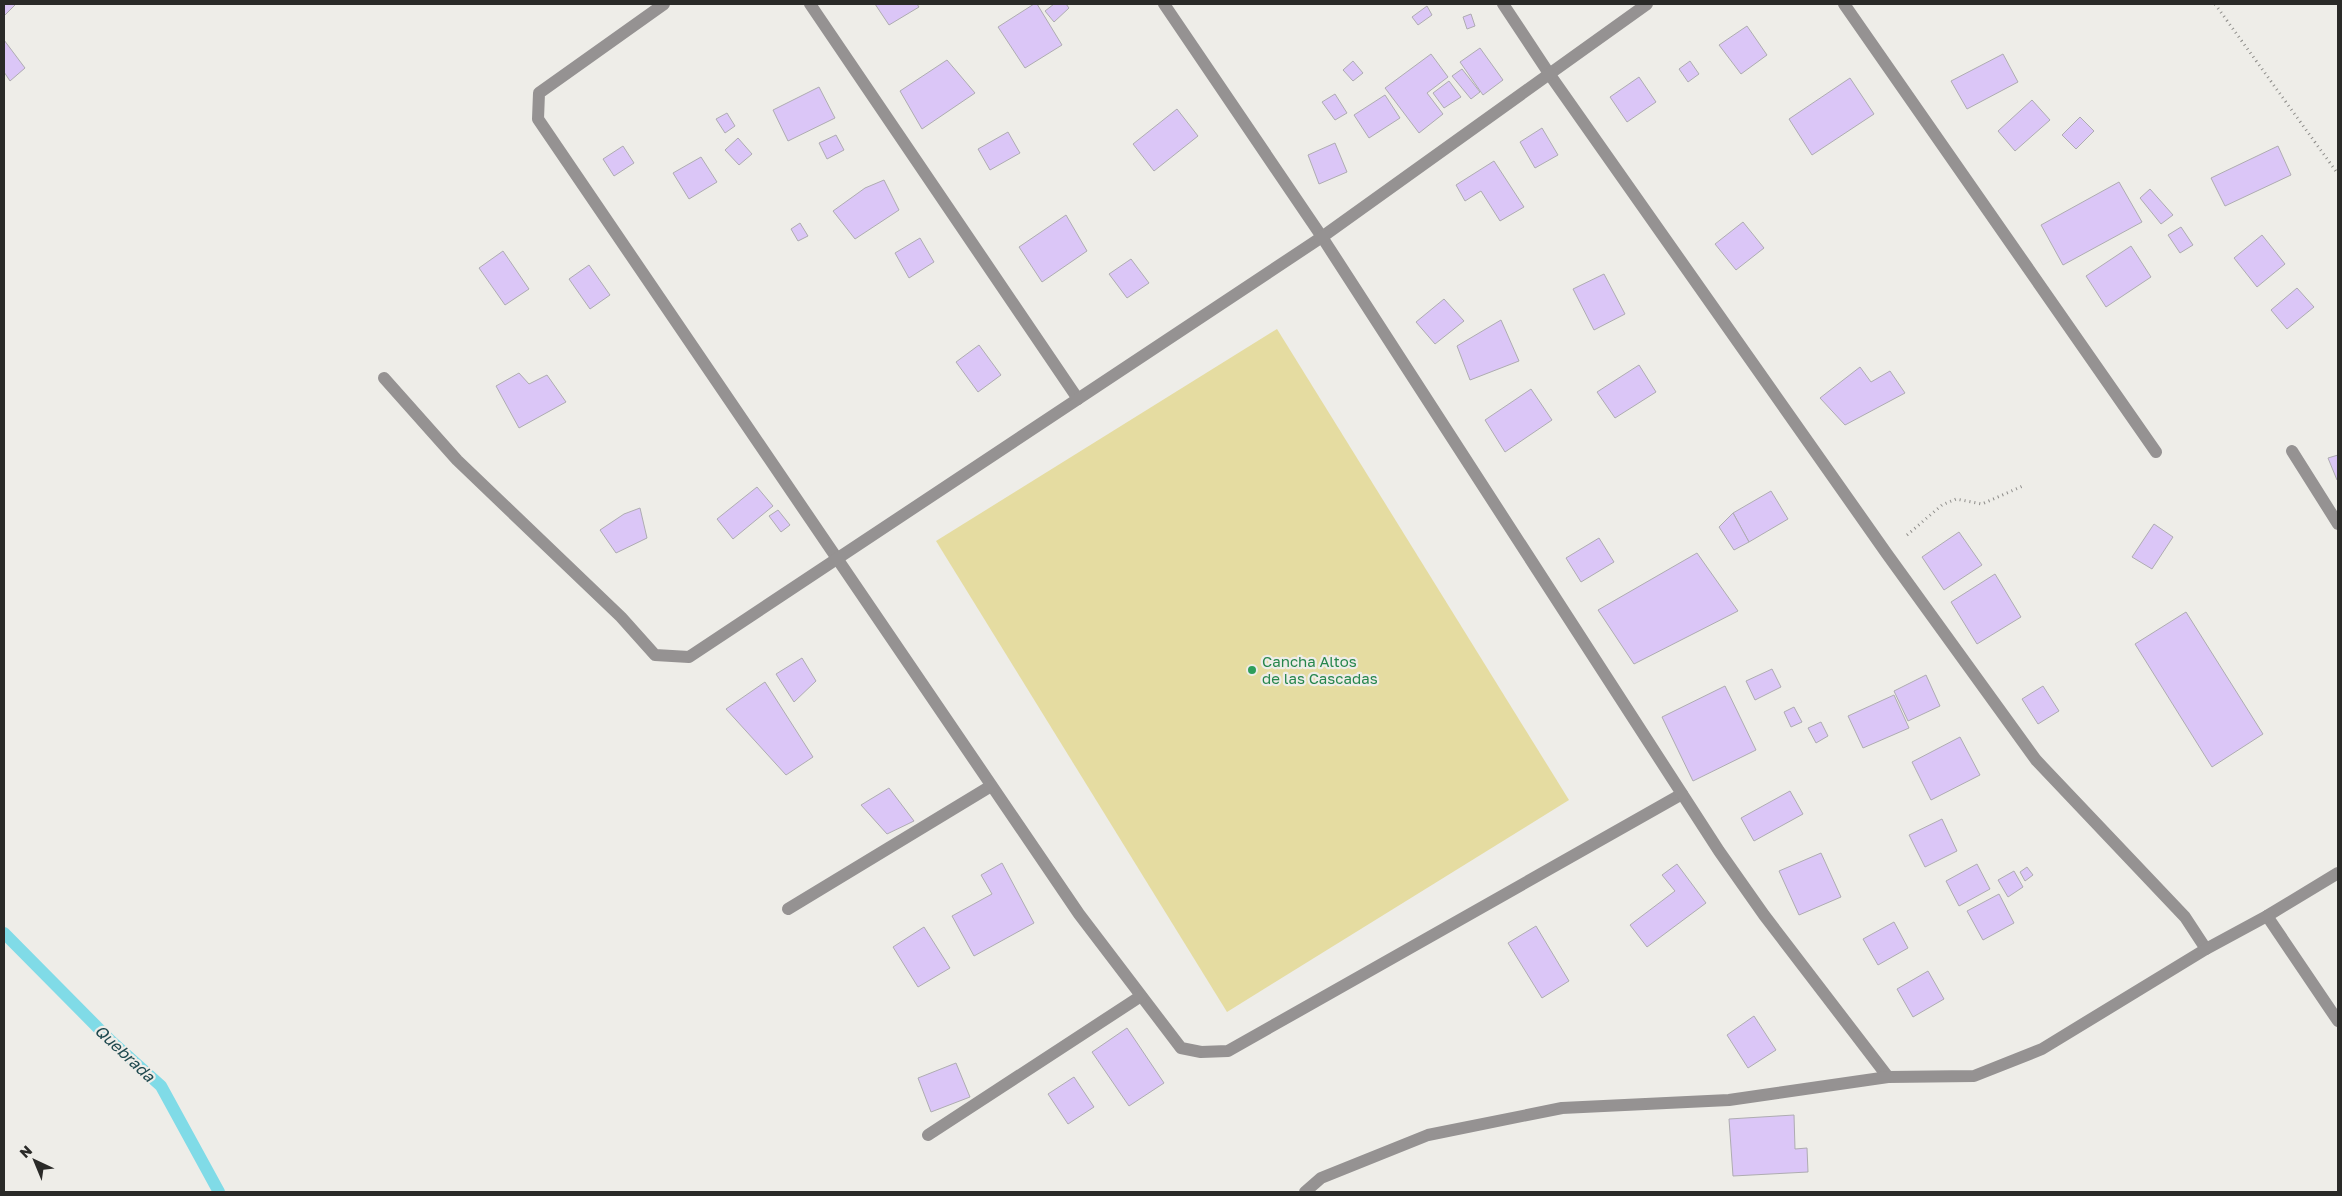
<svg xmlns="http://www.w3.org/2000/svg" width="2342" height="1196" font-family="'Golos Text',sans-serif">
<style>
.green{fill:#e5dca1}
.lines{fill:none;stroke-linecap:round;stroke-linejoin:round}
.stream{stroke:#80dbe7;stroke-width:12}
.building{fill:#dbc6f7;stroke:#aeacb1}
.path{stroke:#8d8c89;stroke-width:3;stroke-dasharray:1 4;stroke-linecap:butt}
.minor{stroke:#959292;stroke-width:12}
.leisure-dot{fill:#2e9e5b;stroke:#eeede8;stroke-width:2}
.labels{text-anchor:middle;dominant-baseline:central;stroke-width:4.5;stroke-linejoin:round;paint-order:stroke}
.leisure-label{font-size:15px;fill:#27864d;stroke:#eeede8;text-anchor:start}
.water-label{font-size:16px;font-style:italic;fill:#1f494f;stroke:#eeede8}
</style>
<rect width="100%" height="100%" fill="#eeede8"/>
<path class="green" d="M1277 329 1569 800 1227 1012 936 541Z"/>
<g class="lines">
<path class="stream" d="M4 933 111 1041 161 1086 219 1192"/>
</g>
<g class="building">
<path d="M4 4H16L4 16Z"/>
<path d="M875 4H917L919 7 889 25Z"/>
<path d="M1034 4H1037L1062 45 1025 68 998 27Z"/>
<path d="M1054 4H1066L1069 8 1054 22 1045 11Z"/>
<path d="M1427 6 1432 15 1418 25 1412 17Z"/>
<path d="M1471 14 1475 26 1467 29 1463 17Z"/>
<path d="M1747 26 1767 55 1741 74 1719 45Z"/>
<path d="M4 40 25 68 10 81 4 72Z"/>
<path d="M1480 48 1503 80 1483 95 1460 62Z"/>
<path d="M1431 54 1448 77 1427 93 1443 114 1419 133 1385 88Z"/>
<path d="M2003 54 2018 82 1967 109 1951 81Z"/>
<path d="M947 60 975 93 922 129 900 91Z"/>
<path d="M1353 61 1363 73 1353 81 1343 70Z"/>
<path d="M1690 61 1699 74 1688 82 1679 69Z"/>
<path d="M1462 69 1480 92 1471 99 1452 76Z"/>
<path d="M1639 77 1656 102 1627 122 1610 97Z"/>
<path d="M1850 78 1874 114 1812 155 1789 119Z"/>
<path d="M1449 81 1461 97 1444 108 1433 93Z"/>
<path d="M819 87 835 118 788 141 773 110Z"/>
<path d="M1335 94 1347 113 1335 120 1322 102Z"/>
<path d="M1385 95 1400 118 1369 138 1354 115Z"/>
<path d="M2032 100 2050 120 2015 151 1998 131Z"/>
<path d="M1177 109 1198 136 1154 171 1133 144Z"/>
<path d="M727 113 735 126 725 133 716 119Z"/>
<path d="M2080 117 2094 131 2076 149 2062 135Z"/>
<path d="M1542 128 1558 155 1535 168 1520 142Z"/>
<path d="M1008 132 1020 153 990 170 978 149Z"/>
<path d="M836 135 844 150 827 159 819 143Z"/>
<path d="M738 138 752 154 739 165 725 150Z"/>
<path d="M1335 143 1347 172 1319 184 1308 155Z"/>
<path d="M623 146 634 163 614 176 603 159Z"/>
<path d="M2278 146 2291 175 2225 206 2211 178Z"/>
<path d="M701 157 717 182 689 199 673 173Z"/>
<path d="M1494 161 1524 207 1500 221 1481 191 1465 201 1456 185Z"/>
<path d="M884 180 899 210 855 239 833 211 865 188Z"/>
<path d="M2119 182 2142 222 2063 265 2041 225Z"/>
<path d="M2150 189 2173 215 2161 224 2140 198Z"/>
<path d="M1066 215 1087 251 1042 282 1019 247Z"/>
<path d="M1743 222 1764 248 1736 270 1715 244Z"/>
<path d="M800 223 808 236 798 241 791 229Z"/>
<path d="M2181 227 2193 245 2180 253 2168 235Z"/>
<path d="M2262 235 2285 264 2257 287 2234 258Z"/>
<path d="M920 238 934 262 909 278 895 253Z"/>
<path d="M2131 246 2151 277 2106 307 2086 276Z"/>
<path d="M503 251 529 289 505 305 479 268Z"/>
<path d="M1131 259 1149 283 1127 298 1109 274Z"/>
<path d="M589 265 610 295 590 309 569 279Z"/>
<path d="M1604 274 1625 314 1594 330 1573 289Z"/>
<path d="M2297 288 2314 307 2287 329 2271 310Z"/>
<path d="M1444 299 1464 321 1435 344 1416 322Z"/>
<path d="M1501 320 1519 361 1470 380 1457 346Z"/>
<path d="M979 345 1001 375 978 392 956 362Z"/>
<path d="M1639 365 1656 392 1615 418 1597 392Z"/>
<path d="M1860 367 1871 382 1890 371 1905 393 1845 425 1820 398Z"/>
<path d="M519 373 529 384 547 375 566 402 519 428 496 386Z"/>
<path d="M1531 389 1552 420 1505 452 1485 420Z"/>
<path d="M2338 455V480H2337L2328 458Z"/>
<path d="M757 487 773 506 733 539 717 519Z"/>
<path d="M1771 491 1788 519 1749 542 1733 513Z"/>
<path d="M640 508 647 538 616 553 600 530 624 514Z"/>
<path d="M778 510 790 525 781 532 769 516Z"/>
<path d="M1733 513 1749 542 1734 550 1719 527Z"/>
<path d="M2154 524 2173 537 2152 569 2132 557Z"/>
<path d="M1959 532 1982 565 1944 590 1922 557Z"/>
<path d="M1599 538 1614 562 1581 582 1566 558Z"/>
<path d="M1697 553 1738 611 1634 664 1598 610Z"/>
<path d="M1995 574 2021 617 1977 644 1951 602Z"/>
<path d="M2186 612 2263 734 2212 767 2135 644Z"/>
<path d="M802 658 816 681 794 702 776 674Z"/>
<path d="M1772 669 1781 687 1755 700 1746 681Z"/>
<path d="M1926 675 1940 706 1908 721 1894 691Z"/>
<path d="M765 682 813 757 786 775 726 709Z"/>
<path d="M1725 686 1756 750 1693 781 1662 717Z"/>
<path d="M2043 686 2059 711 2038 724 2022 699Z"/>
<path d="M1894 695 1909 728 1863 748 1848 716Z"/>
<path d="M1794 707 1802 722 1791 727 1784 712Z"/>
<path d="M1821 722 1828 736 1816 743 1808 728Z"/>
<path d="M1960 737 1980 775 1931 800 1912 762Z"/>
<path d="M889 788 914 821 887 834 861 805Z"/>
<path d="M1790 791 1803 814 1754 841 1741 818Z"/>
<path d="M1942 819 1957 851 1925 867 1909 835Z"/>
<path d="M1821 853 1841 897 1799 915 1779 871Z"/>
<path d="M1002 863 1034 923 974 956 952 916 992 894 981 875Z"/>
<path d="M1677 864 1706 903 1647 947 1630 925 1675 891 1662 875Z"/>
<path d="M1977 864 1990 889 1959 906 1946 881Z"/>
<path d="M2027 867 2033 875 2025 881 2020 872Z"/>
<path d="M2014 871 2023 887 2008 897 1998 880Z"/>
<path d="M1999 894 2014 923 1983 940 1967 911Z"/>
<path d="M1894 922 1908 948 1878 965 1863 939Z"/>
<path d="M1536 926 1569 981 1542 998 1508 943Z"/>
<path d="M924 927 950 968 918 987 893 947Z"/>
<path d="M1928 971 1944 999 1913 1017 1897 989Z"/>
<path d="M1754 1016 1776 1050 1748 1068 1727 1035Z"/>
<path d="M1127 1028 1164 1083 1129 1106 1092 1052Z"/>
<path d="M956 1063 970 1097 931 1112 918 1078Z"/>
<path d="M1074 1077 1094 1107 1068 1124 1048 1094Z"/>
<path d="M1794 1115 1795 1149 1807 1148 1808 1172 1733 1176 1729 1119Z"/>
</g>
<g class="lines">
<g class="path">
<path d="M2215 4 2338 174"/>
<path d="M1907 535 1942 505 1956 499 1982 504 2025 485"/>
</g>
<g class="minor">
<path d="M664 4 539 93 538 119 1079 914 1181 1048 1201 1052 1228 1051 1682 794"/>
<path d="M810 4 1078 399"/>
<path d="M1164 4 1322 237 1719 851 1764 915 1888 1077"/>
<path d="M1503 4 1550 75 1887 554 2036 760 2185 917 2206 949"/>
<path d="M1844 4 2156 452"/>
<path d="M384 378 457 460 621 617 655 655 689 657 1322 237 1647 4"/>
<path d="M2292 451 2338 524"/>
<path d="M788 909 991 786"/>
<path d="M2267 916 2338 1021"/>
<path d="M928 1135 1141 996"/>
<path d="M1305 1192 1321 1178 1428 1135 1562 1108 1729 1100 1888 1077 1974 1076 2042 1049 2206 949 2267 916 2338 873"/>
</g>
</g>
<circle class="leisure-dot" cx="1252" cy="670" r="5"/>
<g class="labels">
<g class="leisure-label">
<text x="1262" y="661">Cancha Altos<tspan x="1262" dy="17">de las Cascadas</tspan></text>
</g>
<g class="water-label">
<text transform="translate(125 1053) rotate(43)">Quebrada</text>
</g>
</g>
<rect width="2342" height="1196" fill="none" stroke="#2a2a28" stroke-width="10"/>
<g transform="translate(35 1161) rotate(316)" stroke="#eeede8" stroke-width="4" paint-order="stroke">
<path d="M0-4L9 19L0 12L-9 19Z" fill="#2a2a28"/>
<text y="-8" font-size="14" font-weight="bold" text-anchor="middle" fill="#2a2a28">N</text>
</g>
</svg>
